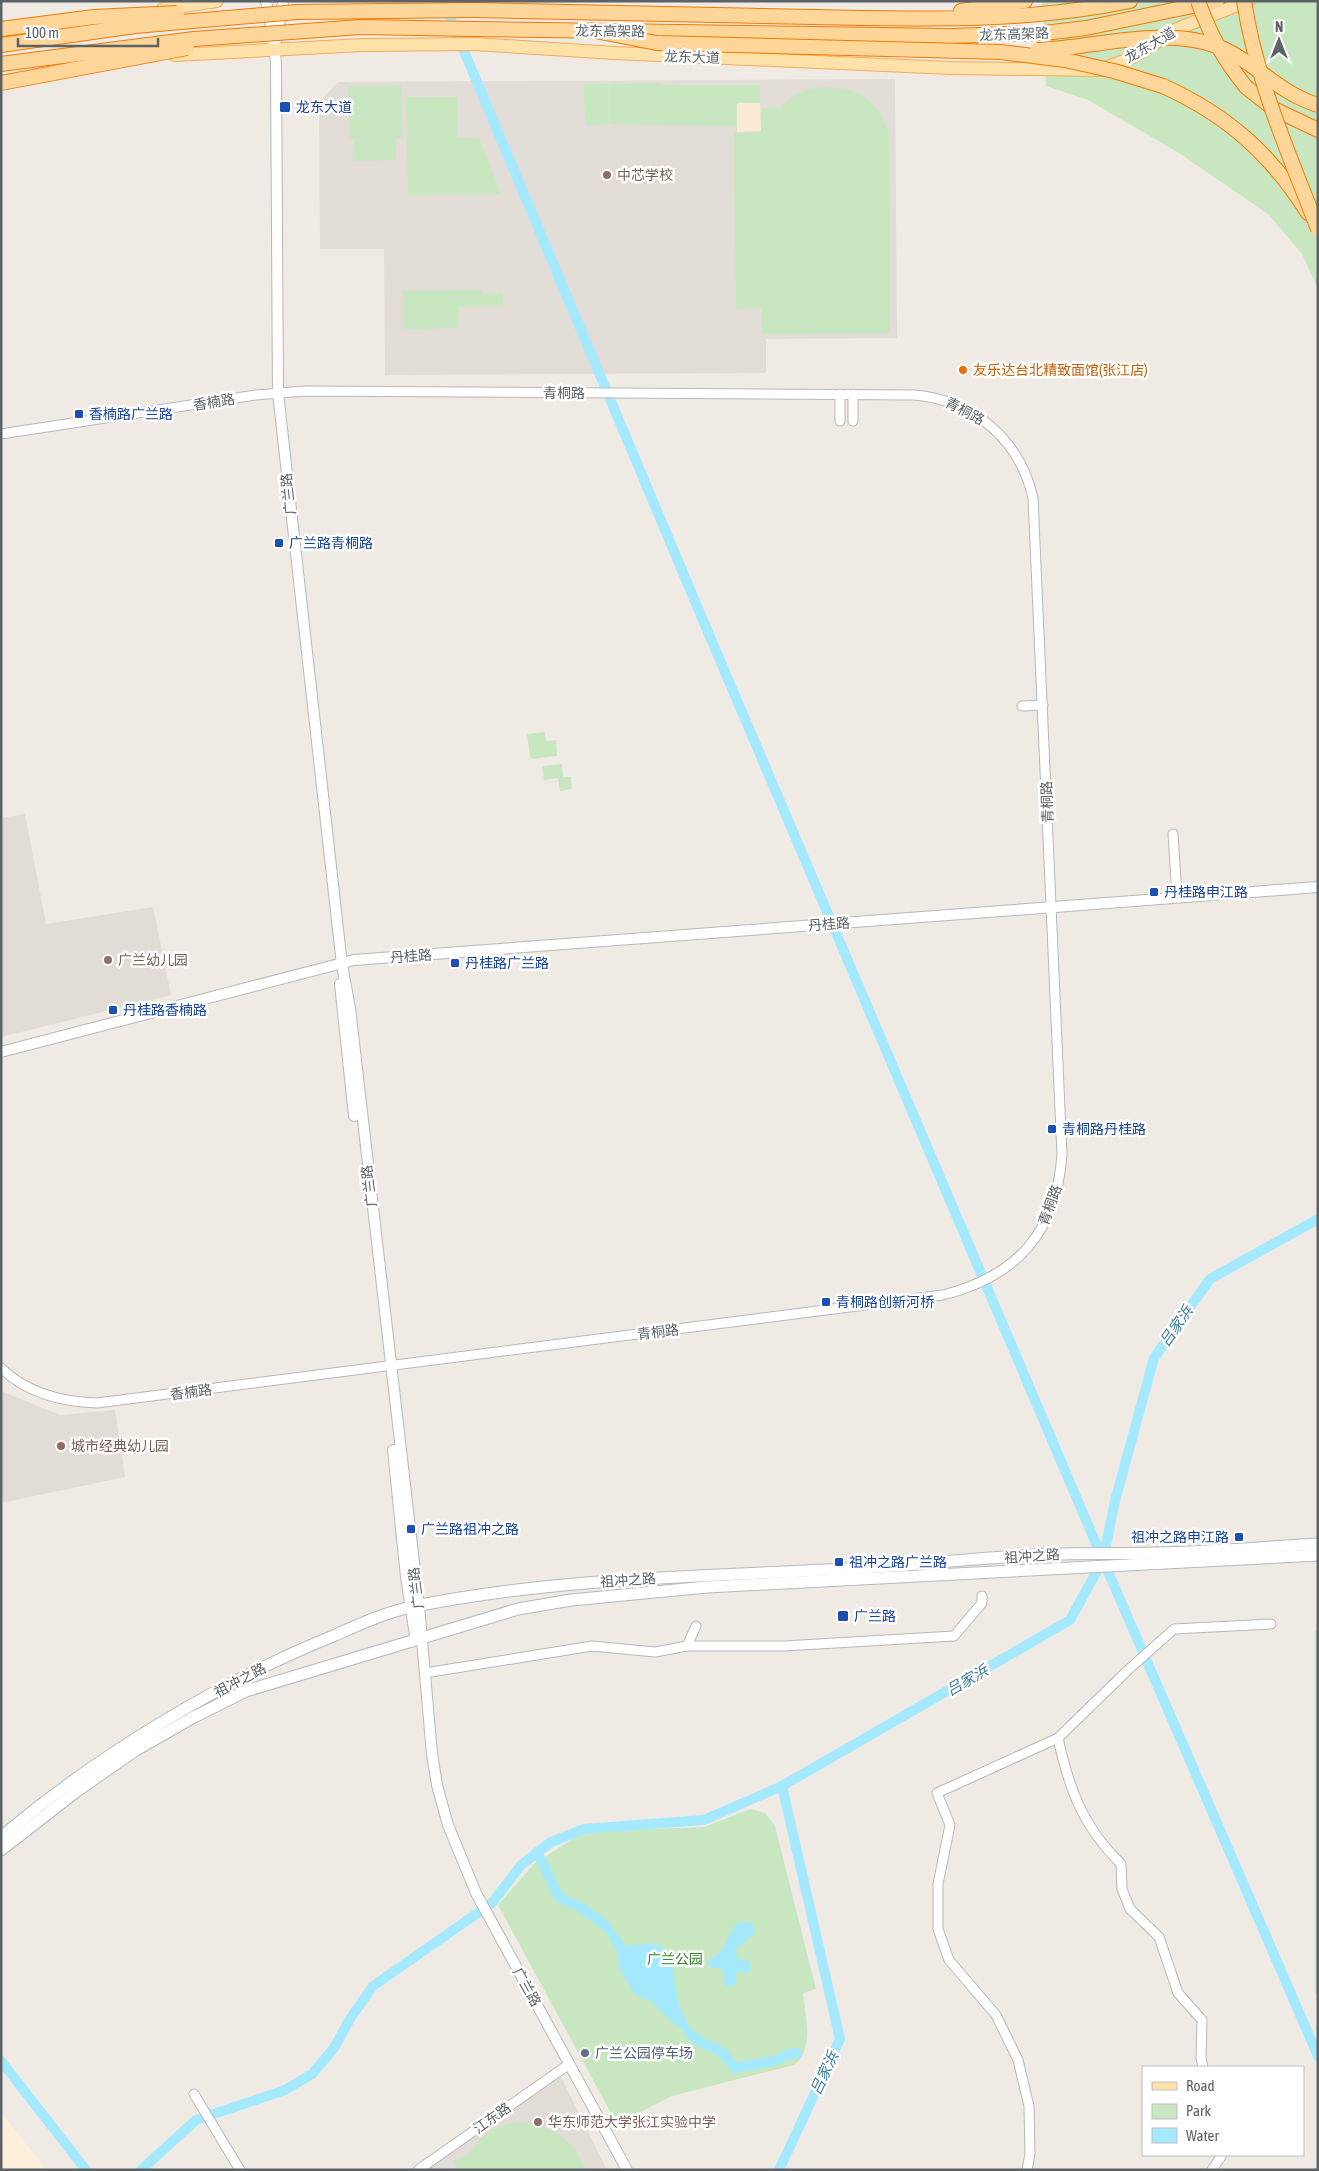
<svg xmlns="http://www.w3.org/2000/svg" width="1319" height="2171" font-family="'Asap Condensed','Noto Sans SC',sans-serif">
<style>
.commercial{fill:#ffefda}
.education{fill:#e1dcd5}
.green{fill:#c8e7c0}
.sand{fill:#fbead3}
.water{fill:#a4e9ff}
.lines{fill:none;stroke-linecap:round;stroke-linejoin:round}
.canal{stroke:#a4e9ff;stroke-width:10}
.minor-casing{stroke:#b5b8bc;stroke-width:11}
.tertiary-casing{stroke:#b5b8bc;stroke-width:12}
.secondary-casing{stroke:#b3b9bc;stroke-width:13}
.primary-casing{stroke:#f5aa58;stroke-width:14}
.trunk-casing{stroke:#f37800;stroke-width:16}
.minor{stroke:#fff;stroke-width:9}
.tertiary{stroke:#fff;stroke-width:10}
.secondary{stroke:#fff;stroke-width:11}
.primary{stroke:#ffe1a9;stroke-width:12}
.trunk{stroke:#ffd69a;stroke-width:14}
.trunk-bridge-casing{stroke:#f37800;stroke-width:16;stroke-linecap:butt}
.trunk-bridge{stroke:#ffd69a;stroke-width:14}
.transit-dot{fill:#1a4fb4;stroke:#fff;stroke-width:2}
.education-dot{fill:#8d6e63;stroke:#fff;stroke-width:2}
.food-dot{fill:#e8710a;stroke:#fff;stroke-width:2}
.service-dot{fill:#5c6f8a;stroke:#fff;stroke-width:2}
.labels{text-anchor:middle;dominant-baseline:central;stroke-width:5;stroke-linejoin:round;paint-order:stroke}
.street-label{font-size:14px;fill:#5c6265;stroke:#fff}
.transit-label{font-size:14px;fill:#164399;stroke:#fff;text-anchor:start}
.education-label{font-size:14px;fill:#785e54;stroke:#fff;text-anchor:start}
.food-label{font-size:14px;fill:#c56008;stroke:#fff;text-anchor:start}
.park-label{font-size:14px;fill:#3c8031;stroke:#fff}
.service-label{font-size:14px;fill:#4e5e75;stroke:#fff;text-anchor:start}
.water-label{font-size:15px;font-style:italic;fill:#367a99;stroke:#fff}
</style>
<rect width="100%" height="100%" fill="#efebe4"/>
<path class="commercial" d="M1 2112 46 2170H1Z"/>
<g class="education">
<path d="M895 79 897 338 766 339V373L385 375 384 249H320L319 102 338 82Z"/>
<path d="M25 814 46 924 153 907 171 995 1 1037V818Z"/>
<path d="M1 1391 60 1415 115 1410 125 1477 1 1503Z"/>
<path d="M560 2075 607 2170H424Z"/>
</g>
<g class="green">
<path d="M1042 1H1318V289L1302 254 1268 214 1179 153 1088 100 1046 86Z"/>
<path d="M609 83V124L585 125 584 84Z"/>
<path d="M660 83 661 85H760V103H737V126L610 124V84Z"/>
<path d="M402 86V138L384 139H396V160L355 161 354 140 376 139H349L348 87Z"/>
<path d="M824 87C861 89 875 98 889 133L890 333 762 334V308L736 309 734 133H760L761 108H781C793 92 805 90 824 87Z"/>
<path d="M406 97H457V138H479L501 194 408 195Z"/>
<path d="M482 290 483 294 503 293V306L459 307V328L403 329V291Z"/>
<path d="M545 732 546 741 556 740 557 756 532 759 530 756 527 734Z"/>
<path d="M562 764 563 777H571L572 789 560 791 558 778 544 780 542 766Z"/>
<path d="M1318 1630V1998L1315 1993V1631Z"/>
<path d="M751 1809 765 1813 775 1826 816 1989 803 1993C805 2016 815 2049 794 2065L672 2096 617 2124 498 1905 534 1864 577 1836 600 1831 704 1827Z"/>
<path d="M529 2122C556 2130 576 2141 585 2170H456L453 2160 468 2155C485 2130 498 2123 529 2122Z"/>
</g>
<path class="sand" d="M737 103H760L761 131 737 132Z"/>
<g class="water">
<path d="M742 1922 753 1923V1935L735 1950 738 1959 749 1961 751 1971 745 1974 739 1971 735 1974 737 1981 733 1986 726 1987 723 1981 724 1971 717 1967 713 1969 707 1964 710 1959 720 1953 735 1925Z"/>
<path d="M609 1924 627 1946 652 1943 663 1948 672 1965 679 2006 692 2032 687 2037 682 2029 666 2017 652 2002 634 1994 619 1968 618 1953 604 1929Z"/>
</g>
<g class="lines">
<g class="canal">
<path d="M443 1 702 618 1103 1560 1318 2056"/>
<path d="M537 1852 559 1897 582 1908 607 1927"/>
<path d="M690 2034C707 2052 718 2040 734 2068L774 2061 789 2054 797 2053"/>
<path d="M1 2061 86 2170"/>
<path d="M141 2170 196 2120 285 2090 312 2074 334 2048 350 2019 373 1986 492 1903 521 1865 551 1842 584 1829 704 1820 782 1786"/>
<path d="M779 2170 840 2039 782 1786 1070 1620 1103 1560 1115 1501 1154 1358 1210 1279 1318 1219"/>
</g>
<defs>
<g id="minor">
<path d="M840 394V421"/>
<path d="M853 394V421"/>
<path d="M1 434 256 395 304 391 914 395C974 400 1020 440 1033 498L1062 1155C1056 1232 1018 1276 943 1295L97 1403C61 1402 27 1393 1 1368"/>
<path d="M1022 706 1043 705"/>
<path d="M1173 834 1177 897"/>
<path d="M687 1646 696 1626"/>
<path d="M425 1673 592 1646 655 1652 687 1646H784L954 1636 982 1603V1596"/>
<path d="M1058 1738C1069 1789 1083 1827 1121 1864L1122 1889 1130 1909 1159 1937 1178 1993 1202 2020 1201 2058 1203 2067"/>
<path d="M194 2094 240 2170"/>
<path d="M418 2170 565 2067"/>
<path d="M1027 2170 1030 2154 1029 2106 1018 2060 996 2015 949 1960 938 1929V1884L950 1825 937 1793 1058 1738 1128 1670 1174 1629 1271 1624"/>
<path d="M1212 2170 1222 2155"/>
</g>
<g id="tertiary">
<path d="M266 1 275 50 276 66 278 393 342 965 350 1008 419 1606 432 1754 437 1785 448 1825 476 1893 627 2170"/>
<path d="M277 39 283 1"/>
<path d="M340 984 354 1116"/>
<path d="M1 1052 354 960 1318 887"/>
<path d="M393 1450 406 1577 415 1635"/>
</g>
<g id="secondary">
<path d="M1 1837C97 1756 217 1683 333 1636 358 1625 384 1613 411 1607 547 1579 687 1577 825 1570 902 1567 978 1557 1054 1554 1089 1553 1124 1554 1158 1553 1211 1552 1265 1547 1318 1544"/>
<path d="M1 1850 77 1791 136 1750 192 1718 246 1691 518 1609 571 1600 707 1587 1318 1555"/>
</g>
<g id="primary">
<path d="M163 9 217 1"/>
<path d="M38 33 94 23"/>
<path d="M175 55 362 45 475 44 615 53 951 68 1100 70 1131 58 1177 29 1248 1"/>
</g>
<g id="trunk">
<path d="M474 10C588 13 701 15 814 17 921 19 1025 23 1130 1"/>
<path d="M961 11 1025 1"/>
<path d="M475 29 950 36 1044 33 1086 28 1217 1"/>
<path d="M1163 86C1227 115 1270 153 1308 213"/>
<path d="M1246 87 1274 109 1318 130"/>
</g>
</defs>
<use href="#minor" class="minor-casing"/>
<use href="#tertiary" class="tertiary-casing"/>
<use href="#secondary" class="secondary-casing"/>
<use href="#primary" class="primary-casing"/>
<use href="#trunk" class="trunk-casing"/>
<use href="#minor" class="minor"/>
<use href="#tertiary" class="tertiary"/>
<use href="#secondary" class="secondary"/>
<use href="#primary" class="primary"/>
<use href="#trunk" class="trunk"/>
<defs>
<g id="trunk-bridge">
<path d="M1198 1C1211 37 1223 58 1246 87"/>
<path d="M1244 1C1256 80 1289 154 1318 229"/>
<path d="M1 29 94 17 177 13"/>
<path d="M590 30 657 43 1001 52 1065 60 1114 71 1163 86"/>
<path d="M1 45 135 26 297 12 474 10"/>
<path d="M1037 50C1098 48 1168 23 1226 50 1259 66 1279 93 1318 105"/>
<path d="M1 64 194 39 360 27 475 29"/>
<path d="M1 83 187 48"/>
</g>
</defs>
<use href="#trunk-bridge" class="trunk-bridge-casing"/>
<use href="#trunk-bridge" class="trunk-bridge"/>
</g>
<g class="transit-dot">
<rect x="279" y="101" width="12" height="12" rx="2.5"/>
<rect x="74" y="409" width="10" height="10" rx="2.5"/>
<rect x="274" y="538" width="10" height="10" rx="2.5"/>
<rect x="1149" y="887" width="10" height="10" rx="2.5"/>
<rect x="450" y="958" width="10" height="10" rx="2.5"/>
<rect x="108" y="1005" width="10" height="10" rx="2.5"/>
<rect x="1047" y="1124" width="10" height="10" rx="2.5"/>
<rect x="821" y="1297" width="10" height="10" rx="2.5"/>
<rect x="406" y="1524" width="10" height="10" rx="2.5"/>
<rect x="1234" y="1532" width="10" height="10" rx="2.5"/>
<rect x="834" y="1557" width="10" height="10" rx="2.5"/>
<rect x="837" y="1610" width="12" height="12" rx="2.5"/>
</g>
<g class="education-dot">
<circle cx="607" cy="175" r="5"/>
<circle cx="108" cy="960" r="5"/>
<circle cx="61" cy="1446" r="5"/>
<circle cx="538" cy="2122" r="5"/>
</g>
<circle class="food-dot" cx="963" cy="370" r="5"/>
<circle class="service-dot" cx="585" cy="2053" r="5"/>
<g class="labels">
<g class="street-label">
<text transform="translate(610 31) rotate(1)">龙东高架路</text>
<text transform="translate(1014 34) rotate(-2)">龙东高架路</text>
<text transform="translate(1150 45) rotate(-30)">龙东大道</text>
<text transform="translate(692 57) rotate(2)">龙东大道</text>
<text x="564" y="393">青桐路</text>
<text transform="translate(214 402) rotate(-9)">香楠路</text>
<text transform="translate(965 411) rotate(28)">青桐路</text>
<text transform="translate(288 494) rotate(-96)">广兰路</text>
<text transform="translate(1047 802) rotate(-92)">青桐路</text>
<text transform="translate(829 924) rotate(-4)">丹桂路</text>
<text transform="translate(411 956) rotate(-4)">丹桂路</text>
<text transform="translate(369 1186) rotate(-97)">广兰路</text>
<text transform="translate(1050 1205) rotate(-70)">青桐路</text>
<text transform="translate(658 1332) rotate(-7)">青桐路</text>
<text transform="translate(191 1392) rotate(-7)">香楠路</text>
<text transform="translate(1032 1556) rotate(-4)">祖冲之路</text>
<text transform="translate(628 1580) rotate(-4)">祖冲之路</text>
<text transform="translate(416 1588) rotate(-97)">广兰路</text>
<text transform="translate(240 1680) rotate(-28)">祖冲之路</text>
<text transform="translate(527 1987) rotate(61)">广兰路</text>
<text transform="translate(492 2118) rotate(-35)">江东路</text>
</g>
<g class="transit-label">
<text x="296" y="107">龙东大道</text>
<text x="89" y="414">香楠路广兰路</text>
<text x="289" y="543">广兰路青桐路</text>
<text x="1164" y="892">丹桂路申江路</text>
<text x="465" y="963">丹桂路广兰路</text>
<text x="123" y="1010">丹桂路香楠路</text>
<text x="1062" y="1129">青桐路丹桂路</text>
<text x="836" y="1302">青桐路创新河桥</text>
<text x="421" y="1529">广兰路祖冲之路</text>
<text x="1229" y="1537" text-anchor="end">祖冲之路申江路</text>
<text x="849" y="1562">祖冲之路广兰路</text>
<text x="854" y="1616">广兰路</text>
</g>
<g class="education-label">
<text x="617" y="175">中芯学校</text>
<text x="118" y="960">广兰幼儿园</text>
<text x="71" y="1446">城市经典幼儿园</text>
<text x="548" y="2122">华东师范大学张江实验中学</text>
</g>
<g class="food-label">
<text x="973" y="370">友乐达台北精致面馆(张江店)</text>
</g>
<g class="park-label">
<text x="675" y="1959">广兰公园</text>
</g>
<g class="service-label">
<text x="595" y="2053">广兰公园停车场</text>
</g>
<g class="water-label">
<text transform="translate(1176 1326) rotate(-55)">吕家浜</text>
<text transform="translate(967 1680) rotate(-30)">吕家浜</text>
<text transform="translate(824 2073) rotate(-65)">吕家浜</text>
</g>
</g>
<rect width="1319" height="2171" fill="none" stroke="#5c6265" stroke-width="5"/>
<rect x="1142" y="2066" width="162" height="90" fill="#ffffff" stroke="#bec0c1"/>
<rect x="1152" y="2082" width="25" height="8" fill="#ffe1a9" stroke="#bec0c1"/>
<text x="1186" y="2091" font-size="15" fill="#5c6265">Road</text>
<rect x="1152" y="2104" width="25" height="15" fill="#c8e7c0" stroke="#bec0c1"/>
<text x="1186" y="2116" font-size="15" fill="#5c6265">Park</text>
<rect x="1152" y="2128" width="25" height="15" fill="#a4e9ff" stroke="#bec0c1"/>
<text x="1186" y="2141" font-size="15" fill="#5c6265">Water</text>
<g transform="translate(1279 40)" stroke="#ffffff" stroke-width="4" paint-order="stroke">
<path d="M0-4L9 19L0 12L-9 19Z" fill="#5c6265"/>
<text y="-8" font-size="14" font-weight="bold" text-anchor="middle" fill="#5c6265">N</text>
</g>
<path d="M18 38v8h140v-8" fill="none" stroke="#5c6265" stroke-width="2.5"/>
<text x="25" y="38" font-size="15" fill="#5c6265" stroke="#ffffff" stroke-width="4" paint-order="stroke">100 m</text>
</svg>
